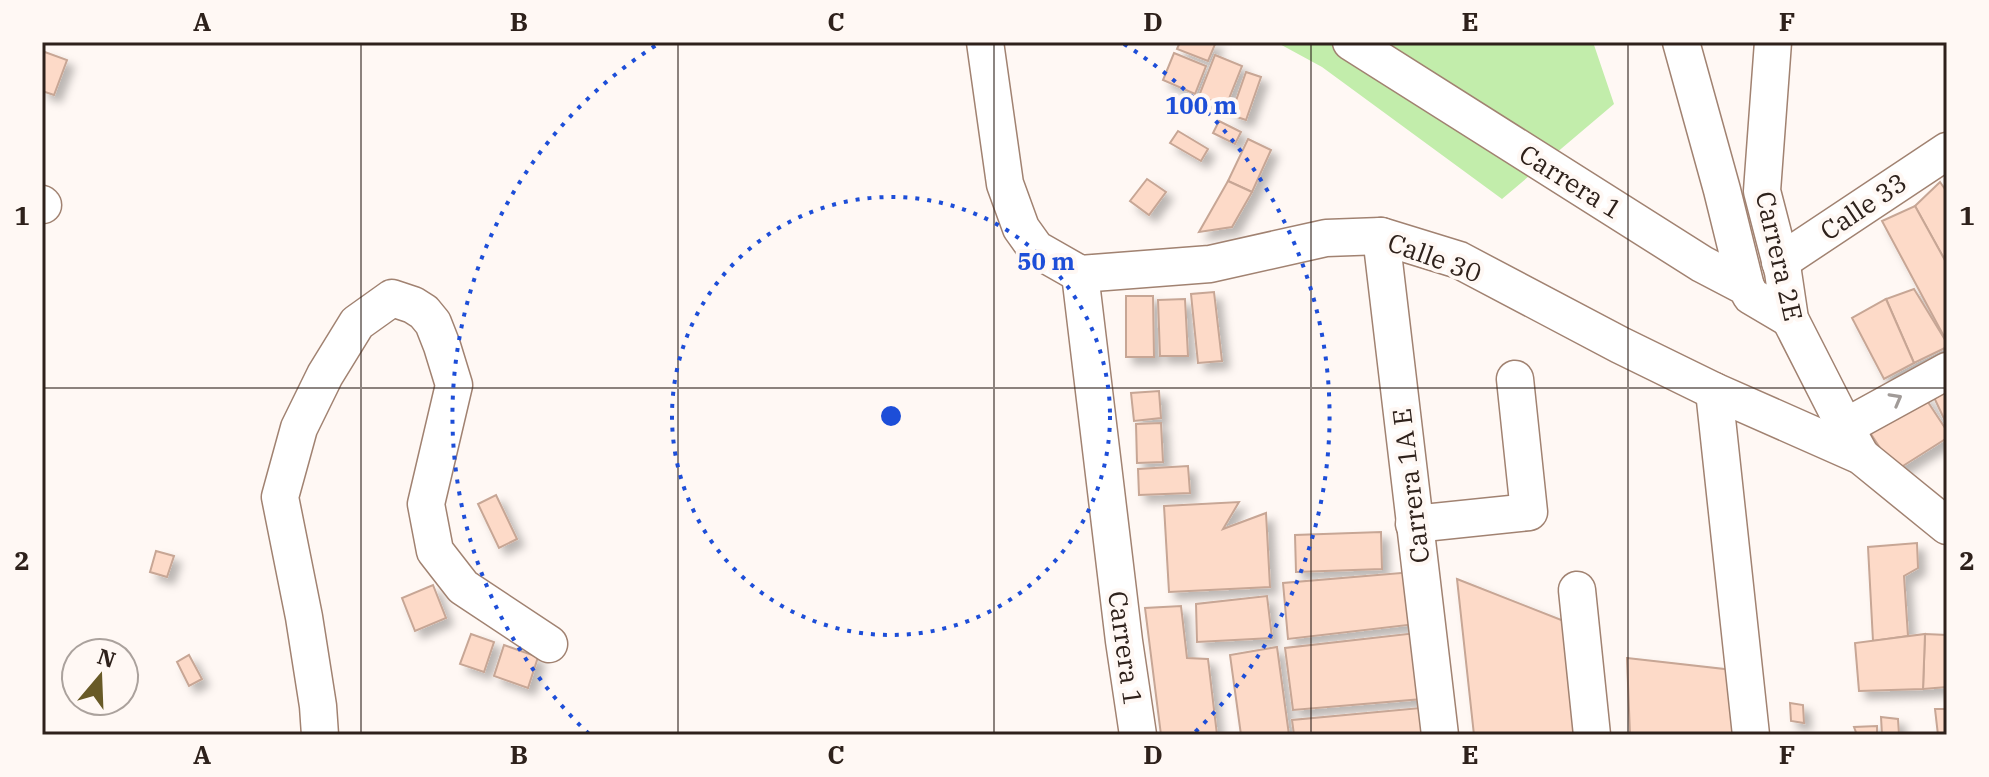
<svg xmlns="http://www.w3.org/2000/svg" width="1989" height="777" font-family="'IBM Plex Serif',serif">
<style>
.green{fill:#c2edab}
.building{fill:#fddac8;stroke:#c7a695;stroke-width:2;filter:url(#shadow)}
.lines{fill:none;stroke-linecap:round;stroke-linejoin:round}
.minor-casing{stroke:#a18271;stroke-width:39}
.minor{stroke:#fff;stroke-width:36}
.oneway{stroke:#a19b98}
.grid{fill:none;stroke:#2e211b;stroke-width:2;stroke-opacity:0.55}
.ring{fill:none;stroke:#1d4ed8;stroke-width:4;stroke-dasharray:4 8}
.labels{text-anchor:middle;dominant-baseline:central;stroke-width:8;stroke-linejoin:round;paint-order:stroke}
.street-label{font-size:26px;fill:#2e211b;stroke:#fff8f4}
.centre{fill:#1d4ed8;stroke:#fff8f4;stroke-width:4}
.ring-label{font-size:24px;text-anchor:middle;font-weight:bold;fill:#1d4ed8;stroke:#fff8f4;stroke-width:8;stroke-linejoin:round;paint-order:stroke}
.neatline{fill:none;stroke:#2e211b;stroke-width:3}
.grid-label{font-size:26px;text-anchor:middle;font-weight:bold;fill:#2e211b}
</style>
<defs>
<filter id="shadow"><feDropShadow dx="7" dy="7" stdDeviation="4" flood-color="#0004"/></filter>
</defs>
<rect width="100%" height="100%" fill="#fff8f4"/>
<path class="green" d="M1276 42H1593L1614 104 1502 199 1322 67Z"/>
<g class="building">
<path d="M1180 42H1216L1208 61 1177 49Z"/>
<path d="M42 51 67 60 54 95 42 91Z"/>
<path d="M1174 53 1206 66 1195 94 1163 80Z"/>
<path d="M1215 55 1242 66 1226 106 1199 96Z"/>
<path d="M1246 72 1261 77 1246 120 1231 115Z"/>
<path d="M1219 121 1241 132 1235 144 1213 133Z"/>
<path d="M1178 131 1208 149 1201 161 1170 143Z"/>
<path d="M1248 139 1271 150 1252 192 1228 181Z"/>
<path d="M1147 179 1166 192 1149 215 1130 201Z"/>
<path d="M1228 181 1252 192 1232 227 1199 232Z"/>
<path d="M1940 182 1947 192V264L1915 206Z"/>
<path d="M1915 206 1947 264V342L1882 221Z"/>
<path d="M1914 289 1947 343V347L1914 363 1886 299Z"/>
<path d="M1214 292 1222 361 1198 363 1191 294Z"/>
<path d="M1126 296H1153L1154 357H1126Z"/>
<path d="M1185 299 1188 356H1160L1158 300Z"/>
<path d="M1886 299 1914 363 1884 379 1852 318Z"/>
<path d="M1947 383V425L1931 391Z"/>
<path d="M1159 391 1161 418 1134 421 1131 393Z"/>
<path d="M1922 393 1947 431V438L1895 471 1867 428Z"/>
<path d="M1161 423 1163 462 1137 463 1136 424Z"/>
<path d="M1188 466 1190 493 1139 495 1138 469Z"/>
<path d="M496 495 517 539 499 548 478 504Z"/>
<path d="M1239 502 1223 529 1266 513 1270 587 1169 592 1164 506Z"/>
<path d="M1381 532 1382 569 1296 572 1295 535Z"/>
<path d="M1917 543 1918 568 1904 576 1908 636 1873 641 1868 547Z"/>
<path d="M156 551 174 556 167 577 150 572Z"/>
<path d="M1413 572 1425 623 1288 639 1283 583Z"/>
<path d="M1457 579 1574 625 1587 735H1474Z"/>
<path d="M433 585 446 618 415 631 402 598Z"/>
<path d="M1267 596 1272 638 1197 642 1196 604Z"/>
<path d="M1181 606 1187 658 1208 659 1217 735H1161L1145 608Z"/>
<path d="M1425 632 1434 698 1293 710 1285 648Z"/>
<path d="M471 634 494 642 484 672 460 664Z"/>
<path d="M1925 634 1947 635V687L1923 689Z"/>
<path d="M1925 634 1923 689 1859 691 1855 643Z"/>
<path d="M504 645 538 657 528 688 494 676Z"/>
<path d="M1277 647 1289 735H1241L1230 655Z"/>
<path d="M189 655 202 679 189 686 177 662Z"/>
<path d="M1627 658 1733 670 1737 735H1630Z"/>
<path d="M1790 703 1803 705 1804 723 1791 721Z"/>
<path d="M1431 707 1434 735H1294L1292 720Z"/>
<path d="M1935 709H1947V735H1938Z"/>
<path d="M1881 717 1898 719 1899 735H1882Z"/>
<path d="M1877 726V735H1857L1854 727Z"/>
</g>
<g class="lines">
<defs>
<g id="minor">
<path d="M985 42 1005 184 1021 228 1036 249 1080 274 1210 264 1326 238 1381 236 1459 260 1620 345 1714 391 1861 456 1947 526"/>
<path d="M1351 42 1702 264 1746 287 1751 296 1790 319"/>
<path d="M1681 42 1722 190 1746 287"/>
<path d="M1773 42 1762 191 1783 272 1790 319 1845 427 1861 456"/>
<path d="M42 204 43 205"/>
<path d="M1381 236 1440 735"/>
<path d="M1780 262 1947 151"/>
<path d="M1080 274 1124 641 1138 735"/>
<path d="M1714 391 1751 735"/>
<path d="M1845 427 1947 371"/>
<path d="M1414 524 1529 512 1515 379"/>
<path d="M1577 590 1592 735"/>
<path d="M320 735 318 706 304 617 280 497 299 428 325 375 357 323 392 298 413 305 424 312 433 323 442 346 454 385 426 504 435 551 463 587 549 644"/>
</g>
</defs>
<use href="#minor" class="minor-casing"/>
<use href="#minor" class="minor"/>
</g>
<defs><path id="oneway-chevron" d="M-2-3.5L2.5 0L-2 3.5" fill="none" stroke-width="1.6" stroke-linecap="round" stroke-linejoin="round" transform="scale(2)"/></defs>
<use class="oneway" href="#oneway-chevron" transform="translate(1896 399) rotate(-29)"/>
<path class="grid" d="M361 42V735M678 42V735M994 42V735M1311 42V735M1628 42V735M42 388H1947"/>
<g class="ring">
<circle cx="891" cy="416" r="219"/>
<path d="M589 734A439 439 0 0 1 658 44M1124 44A439 439 0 0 1 1193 734"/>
</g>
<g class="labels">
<g class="street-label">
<text transform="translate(1571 181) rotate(32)">Carrera 1</text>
<text transform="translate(1863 206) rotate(-34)">Calle 33</text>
<text transform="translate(1780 256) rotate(77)">Carrera 2E</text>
<text transform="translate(1435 257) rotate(20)">Calle 30</text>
<text transform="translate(1410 486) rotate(-97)">Carrera 1A E</text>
<text transform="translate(1126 648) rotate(82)">Carrera 1</text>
</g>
</g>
<circle cx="891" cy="416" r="12" class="centre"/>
<g class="ring-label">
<text x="1201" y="114">100 m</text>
<text x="1046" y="270">50 m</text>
</g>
<rect width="1989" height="777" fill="none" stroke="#fff8f4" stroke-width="88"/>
<g transform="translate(100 677) rotate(19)"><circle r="38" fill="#fff8f4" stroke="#aba29d" stroke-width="2"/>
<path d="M0-6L14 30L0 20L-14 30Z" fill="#685a27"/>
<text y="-12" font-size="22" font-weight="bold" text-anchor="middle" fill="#2e211b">N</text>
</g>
<rect x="44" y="44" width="1901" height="689" class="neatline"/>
<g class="grid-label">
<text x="202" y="31">A</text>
<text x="519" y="31">B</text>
<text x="836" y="31">C</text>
<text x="1153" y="31">D</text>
<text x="1470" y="31">E</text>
<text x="1787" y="31">F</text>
<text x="22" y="225">1</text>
<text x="1967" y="225">1</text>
<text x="22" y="570">2</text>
<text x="1967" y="570">2</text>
<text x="202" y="764">A</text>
<text x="519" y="764">B</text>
<text x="836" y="764">C</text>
<text x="1153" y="764">D</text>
<text x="1470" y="764">E</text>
<text x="1787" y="764">F</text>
</g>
</svg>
